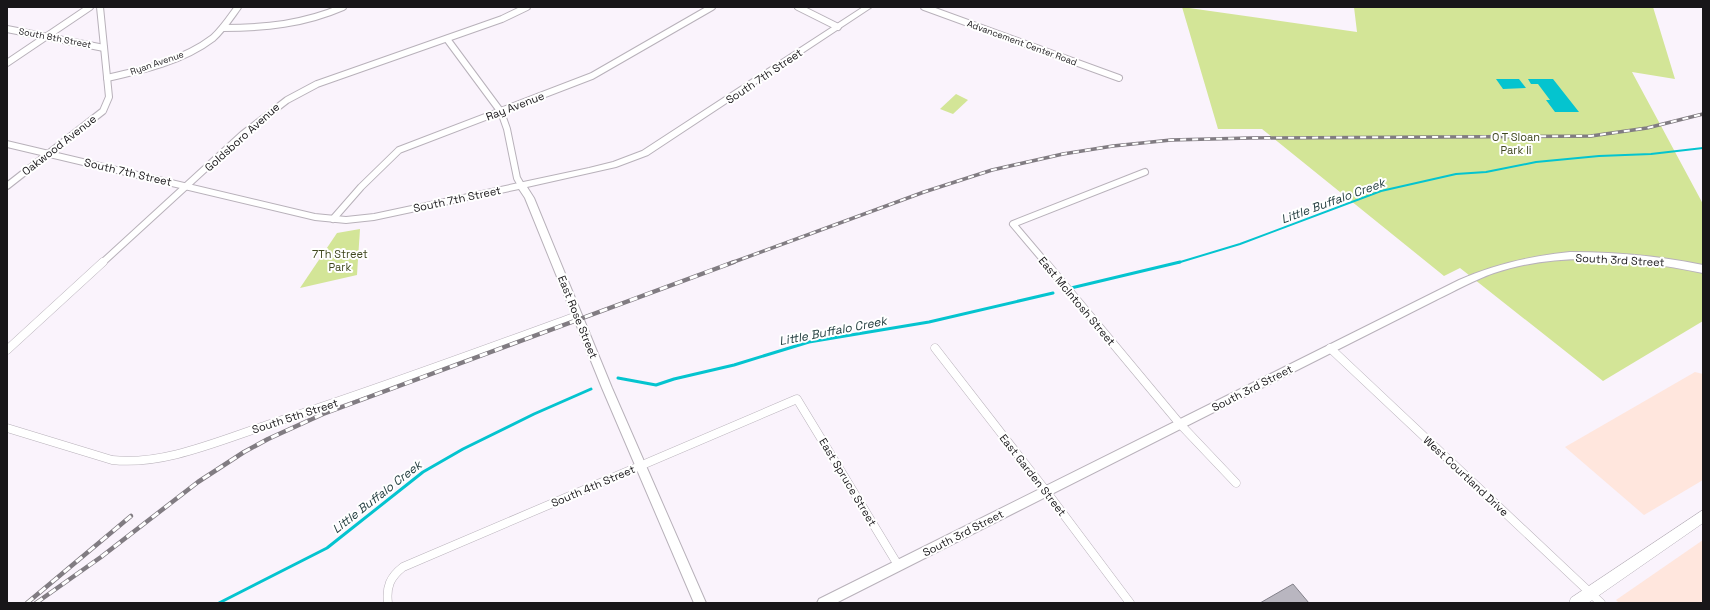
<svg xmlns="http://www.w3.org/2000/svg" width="1710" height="610" font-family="'Space Grotesk',sans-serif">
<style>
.commercial{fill:#ffe6dd}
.green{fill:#d3e597}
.water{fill:#04c4cf}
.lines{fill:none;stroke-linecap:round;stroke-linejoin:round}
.stream-far1{stroke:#04c4cf;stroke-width:2}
.stream{stroke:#04c4cf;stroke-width:3}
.building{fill:#b9b6c0;stroke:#83818a}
.street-far1-casing{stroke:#b8b1ba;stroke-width:8}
.street-casing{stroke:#b8b1ba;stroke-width:9}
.secondary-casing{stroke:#b8b1ba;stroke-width:2}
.primary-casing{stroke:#b8b1ba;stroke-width:1}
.street-far1{stroke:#fff;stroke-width:6}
.street{stroke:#fff;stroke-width:8}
.secondary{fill:#fff;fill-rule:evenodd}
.primary{fill:#fff;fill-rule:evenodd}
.rail-far1-casing{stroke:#817c82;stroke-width:3.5}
.rail-casing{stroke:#817c82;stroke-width:4.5}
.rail-far1{stroke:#fff;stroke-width:2;stroke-dasharray:6;stroke-linecap:butt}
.rail{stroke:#fff;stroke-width:3;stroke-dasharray:8;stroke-linecap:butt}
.labels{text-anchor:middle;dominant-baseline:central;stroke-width:4;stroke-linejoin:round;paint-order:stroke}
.far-street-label{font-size:9px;fill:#181619;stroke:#fff}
.street-label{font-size:11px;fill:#181619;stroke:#fff}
.park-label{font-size:11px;fill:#3f471e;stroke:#fff}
.water-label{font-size:12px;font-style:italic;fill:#243e40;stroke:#fff}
</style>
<rect width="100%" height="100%" fill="#faf3fc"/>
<g class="commercial">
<path d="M1695 372 1703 374V480L1644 515 1565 447Z"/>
<path d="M1703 540V603H1619L1616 600Z"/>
</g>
<g class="green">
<path d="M1182 7 1357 32 1354 7H1653L1675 79 1632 72 1703 204V321L1603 381 1460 268 1444 276 1262 129H1218Z"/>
<path d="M956 94 968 100 953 114 940 109Z"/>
<path d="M360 229 357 275 300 288 337 233Z"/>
</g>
<g class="water">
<path d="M1496 79H1519L1526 88 1503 89Z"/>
<path d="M1528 79H1553L1579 112H1555L1546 100H1550L1538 84H1531Z"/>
</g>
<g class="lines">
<path class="stream-far1" d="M1177 263 1240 244 1381 191 1456 174 1486 172 1536 162 1599 156 1651 154 1703 148"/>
<g class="stream">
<path d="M1071 288 1180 262"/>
<path d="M618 378 656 385 674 379 734 365 809 342 929 322 1053 293"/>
<path d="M219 603 327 548 423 472 463 449 534 414 591 389"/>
</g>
</g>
<path class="building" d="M1293 584 1309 603H1260Z"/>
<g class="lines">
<defs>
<g id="street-far1">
<path d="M798 7 838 27"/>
<path d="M924 7 1119 78"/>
<path d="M223 28C265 28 304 24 343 7"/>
<path d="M7 29 104 48"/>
<path d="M447 39 501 112 507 129 517 178 521 185"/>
<path d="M7 63 90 7"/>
<path d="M107 78C143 70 183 61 213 38 223 29 230 18 238 7"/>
<path d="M7 186 103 111 109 97 100 7"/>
<path d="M333 219 361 187 399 150 592 76 712 7"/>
<path d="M102 263 243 134 287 100 317 84 502 19 527 7"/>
<path d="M1046 263 1013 224 1145 172"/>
</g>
<g id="street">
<path d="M1045 262 1180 424 1236 483"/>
<path d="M935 348 1046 491 1130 603"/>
<path d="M1330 348 1601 603"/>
<path d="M7 350 103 262"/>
<path d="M7 428 112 460C163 466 221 440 270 424 373 391 475 353 577 316"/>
<path d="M388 603C386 587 390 577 403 567L797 399 898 565"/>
</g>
<g id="secondary">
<path d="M863 7H872L648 155 616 167 527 187 534 198 612 388 706 603H694L602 388 525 198 519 189 374 220 346 223 315 220 7 147V141L315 214 346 217 374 214 589 168 613 162 642 151Z"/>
<path d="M1570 252C1616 252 1659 256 1703 265V273C1634 259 1562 250 1494 273 1474 280 1455 291 1436 300L836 603H817L819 599 1459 280C1495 264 1531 256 1570 252Z"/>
</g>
<path id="primary" d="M1703 510V523L1588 603H1569L1571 598Z"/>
</defs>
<use href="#street-far1" class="street-far1-casing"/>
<use href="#street" class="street-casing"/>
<use href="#secondary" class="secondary-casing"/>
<use href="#primary" class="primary-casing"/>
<use href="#street-far1" class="street-far1"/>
<use href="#street" class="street"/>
<use href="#secondary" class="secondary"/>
<use href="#primary" class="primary"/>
<defs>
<path id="rail-far1" d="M731 263 924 192 992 170 1063 154 1113 146 1171 140 1250 138 1591 136 1647 128 1703 114"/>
<g id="rail">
<path d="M27 603 131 516"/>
<path d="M36 603 101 557 198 482 244 452 268 439 323 414 734 262"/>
</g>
</defs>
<use href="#rail-far1" class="rail-far1-casing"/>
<use href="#rail" class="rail-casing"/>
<use href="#rail-far1" class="rail-far1"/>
<use href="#rail" class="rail"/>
</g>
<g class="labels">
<g class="far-street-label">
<text transform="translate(55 38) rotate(11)">South 8th Street</text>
<text transform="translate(1022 43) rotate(20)">Advancement Center Road</text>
<text transform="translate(157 63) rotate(-19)">Ryan Avenue</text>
</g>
<g class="street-label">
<text transform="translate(764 76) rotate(-34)">South 7th Street</text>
<text transform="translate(515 106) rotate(-21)">Ray Avenue</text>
<text transform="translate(242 137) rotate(-42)">Goldsboro Avenue</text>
<text transform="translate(59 145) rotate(-38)">Oakwood Avenue</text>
<text transform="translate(128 172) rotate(13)">South 7th Street</text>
<text transform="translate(457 199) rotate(-12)">South 7th Street</text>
<text transform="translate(1620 260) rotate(3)">South 3rd Street</text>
<text transform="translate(1077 301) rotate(50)">East McIntosh Street</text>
<text transform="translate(578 317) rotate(68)">East Rose Street</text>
<text transform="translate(1252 388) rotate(-27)">South 3rd Street</text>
<text transform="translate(295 416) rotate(-18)">South 5th Street</text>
<text transform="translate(1033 475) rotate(52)">East Garden Street</text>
<text transform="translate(1466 476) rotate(43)">West Courtland Drive</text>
<text transform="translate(848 482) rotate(59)">East Spruce Street</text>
<text transform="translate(593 486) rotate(-23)">South 4th Street</text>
<text transform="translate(963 533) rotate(-27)">South 3rd Street</text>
</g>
<g class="park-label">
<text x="1516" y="137">O T Sloan<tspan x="1516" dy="13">Park Ii</tspan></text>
<text x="340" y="254">7Th Street<tspan x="340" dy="13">Park</tspan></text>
</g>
<g class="water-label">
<text transform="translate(1333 201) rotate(-20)">Little Buffalo Creek</text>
<text transform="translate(833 331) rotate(-11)">Little Buffalo Creek</text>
<text transform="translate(377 497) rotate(-38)">Little Buffalo Creek</text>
</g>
</g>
<rect width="1710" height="610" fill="none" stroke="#181619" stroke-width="16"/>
</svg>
